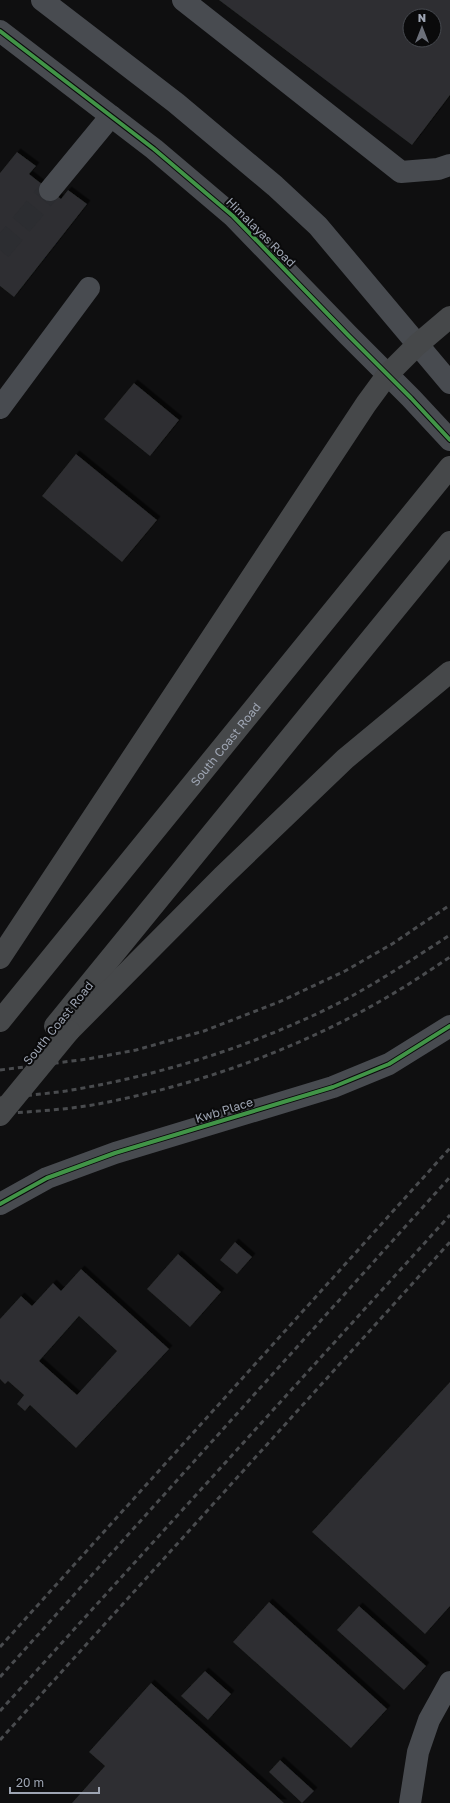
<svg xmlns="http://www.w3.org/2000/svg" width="450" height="1803" font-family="'Golos Text',sans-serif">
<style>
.building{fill:#2d2e30;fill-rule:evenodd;filter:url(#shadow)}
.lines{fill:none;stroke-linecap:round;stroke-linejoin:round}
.minor-tunnel{stroke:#2c2d31;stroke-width:22;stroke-dasharray:22 11;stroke-linecap:butt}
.minor{stroke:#484b50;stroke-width:22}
.major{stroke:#46484a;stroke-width:22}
.rail{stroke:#494b4e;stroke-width:3;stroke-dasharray:5 4;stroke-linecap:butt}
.major-bridge{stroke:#46484a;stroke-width:22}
.cycleway-casing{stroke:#0a0a0b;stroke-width:6}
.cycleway{stroke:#419447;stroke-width:4}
.labels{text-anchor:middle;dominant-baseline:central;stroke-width:4;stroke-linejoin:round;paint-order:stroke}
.street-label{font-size:12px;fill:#9ea5b3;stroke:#0a0a0b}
</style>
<defs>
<filter id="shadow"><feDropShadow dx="3.5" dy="-3.5" stdDeviation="0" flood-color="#0009"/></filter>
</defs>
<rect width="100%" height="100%" fill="#0f0f10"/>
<g class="building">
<path d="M219 0H450V95L412 145ZM410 16H434V40H410Z"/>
<path d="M17 152 36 166 29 174 61 199 68 190 87 204 14 297 0 286V173Z"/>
<path d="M134 383 179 420 150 456 104 419Z"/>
<path d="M76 454 157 520 122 562 42 496Z"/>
<path d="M235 1242 252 1257 237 1274 220 1260Z"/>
<path d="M178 1254 221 1292 190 1327 147 1289Z"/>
<path d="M81 1269 169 1349 76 1448 30 1405 25 1411 17 1404 24 1395 8 1381 5 1384 0 1379V1319L21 1296 32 1306 53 1283 61 1291ZM79 1316 117 1351 77 1395 39 1361Z"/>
<path d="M450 1382V1606L425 1634 312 1532Z"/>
<path d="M269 1602 387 1709 351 1748 233 1642Z"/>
<path d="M359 1606 426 1666 404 1690 337 1630Z"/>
<path d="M205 1671 231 1694 208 1720 181 1696Z"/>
<path d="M151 1683 284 1803H72L105 1766 89 1752Z"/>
<path d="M280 1760 314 1791 302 1803 269 1772Z"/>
</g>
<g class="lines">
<path class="minor-tunnel" d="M0 250 50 190"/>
<g class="minor">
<path d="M42 0 176 103 275 186 318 226 450 383"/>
<path d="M183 0 401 172 438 169 450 165"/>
<path d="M0 31 154 149 233 216 348 335 411 398 450 440"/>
<path d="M50 190 111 116"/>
<path d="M0 408 89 288"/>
<path d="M0 1204 47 1178 115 1153 333 1087 389 1064 450 1026"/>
<path d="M410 1803 418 1752 429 1720 450 1682"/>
</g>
<g class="major">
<path d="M0 958 366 404 388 374 417 345 450 317"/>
<path id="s1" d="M0 1021 450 467"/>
<path d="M55 1026 450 542"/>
<path d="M69 1031 222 877 345 759 450 672"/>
</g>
<g class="rail">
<path d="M0 1070 88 1059 136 1050 204 1031 279 1002 345 971 392 944 450 905"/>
<path d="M0 1098C22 1096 44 1094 66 1091 151 1077 234 1052 312 1016 361 994 405 964 450 935"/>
<path d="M0 1114C34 1111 69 1110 103 1103 206 1083 309 1045 399 990 416 980 433 968 450 957"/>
<path d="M0 1647 450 1148"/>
<path d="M0 1677 450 1177"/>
<path d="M0 1711 450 1215"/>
<path d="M0 1740 450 1242"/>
</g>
<path class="major-bridge" d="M0 1115 69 1031"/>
<defs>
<g id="cycleway">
<path d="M0 31 154 149 233 216 348 335 411 398 450 440"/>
<path d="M0 1204 47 1178 115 1153 333 1087 389 1064 450 1026"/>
</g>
</defs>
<use href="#cycleway" class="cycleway-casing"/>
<use href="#cycleway" class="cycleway"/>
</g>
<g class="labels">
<g class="street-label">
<text transform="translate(261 232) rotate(45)">Himalayas Road</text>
<text stroke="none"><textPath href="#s1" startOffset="357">South Coast Road</textPath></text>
<text transform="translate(58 1023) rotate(-51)">South Coast Road</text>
<text transform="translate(224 1110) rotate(-17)">Kwb Place</text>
</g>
</g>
<g transform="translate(422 28)"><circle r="19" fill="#0a0a0b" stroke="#45484e"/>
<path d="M0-3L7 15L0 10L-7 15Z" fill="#6c707a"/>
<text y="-6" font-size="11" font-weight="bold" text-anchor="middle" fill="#9ea5b3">N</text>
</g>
<path d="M10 1787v6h89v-6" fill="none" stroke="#9ea5b3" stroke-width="2"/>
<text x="16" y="1787" font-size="12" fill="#9ea5b3" stroke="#0a0a0b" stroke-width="3" paint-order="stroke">20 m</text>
</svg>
